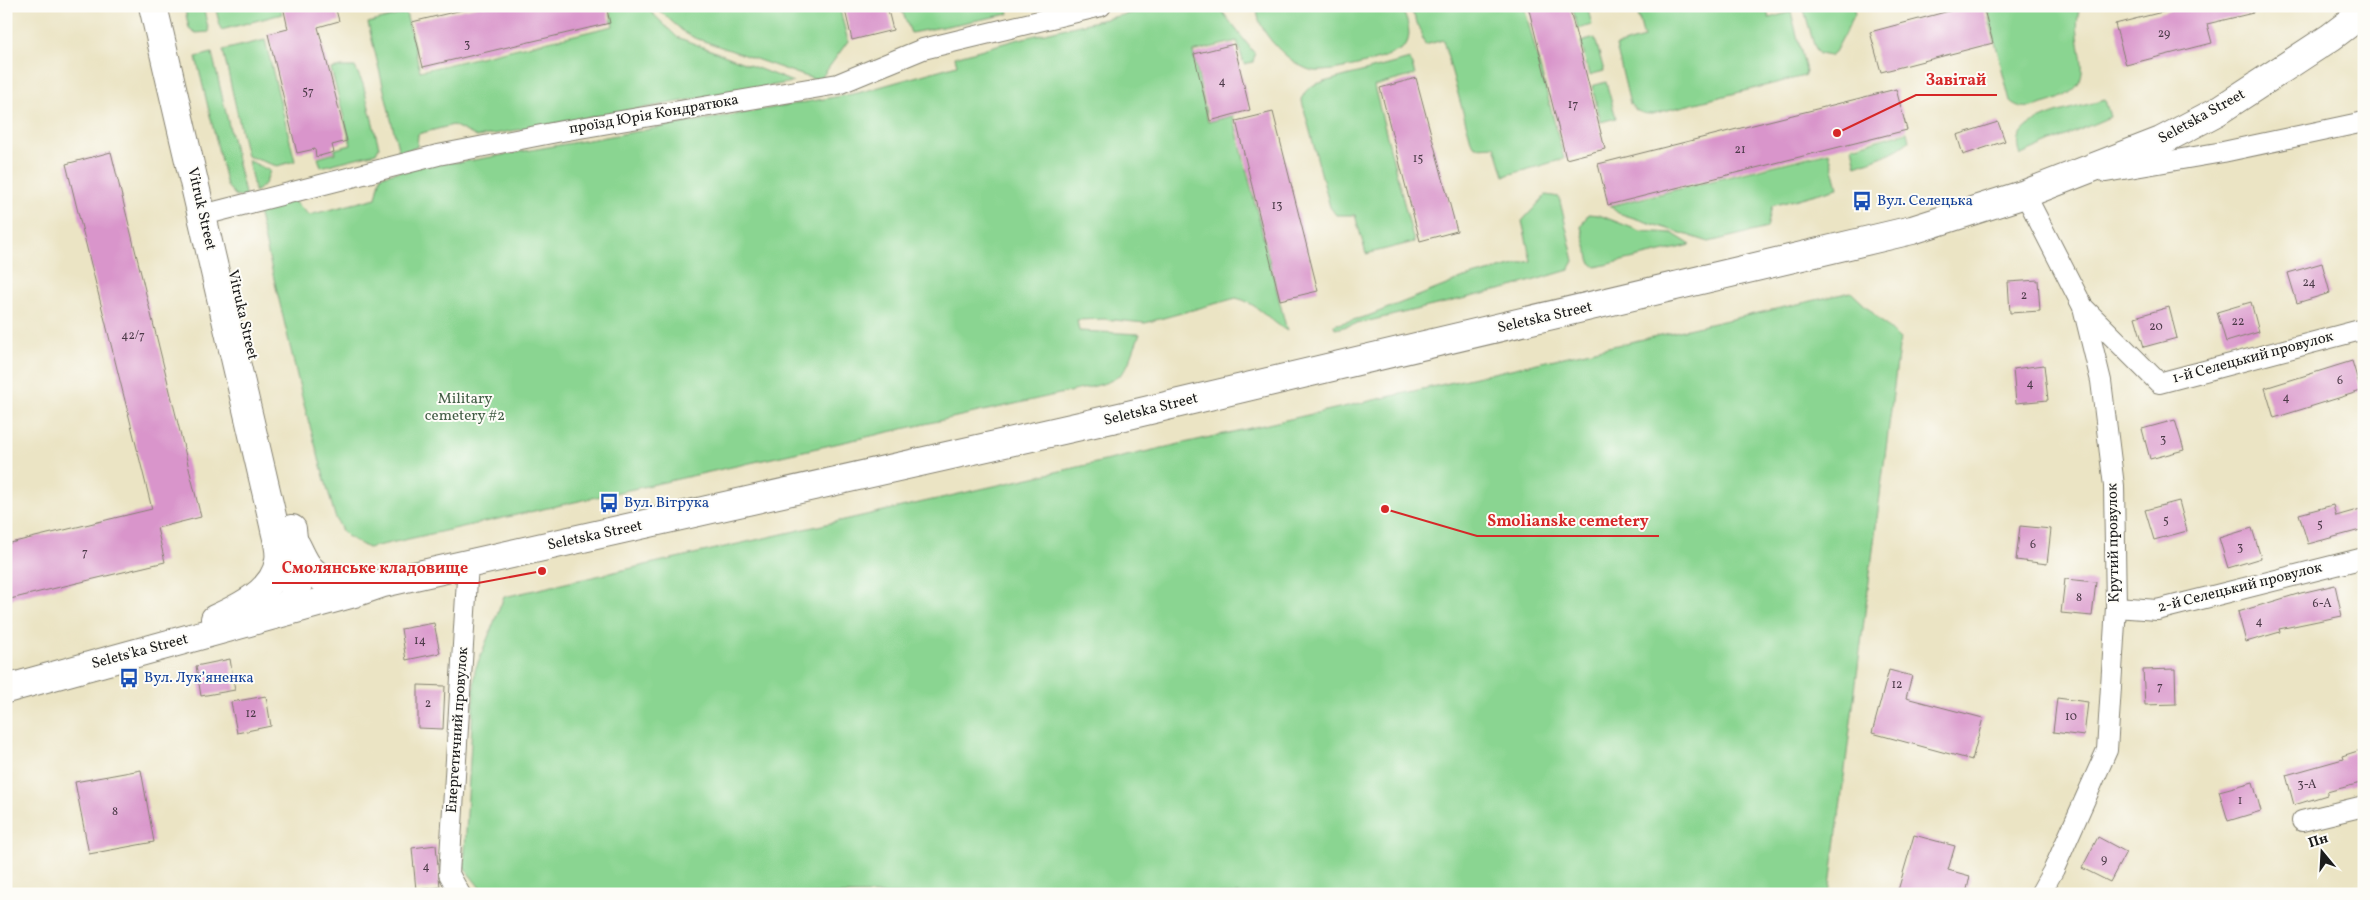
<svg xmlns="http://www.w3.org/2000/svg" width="2370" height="900" font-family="Vollkorn,serif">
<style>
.green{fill:#8ad591;stroke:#537856}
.building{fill:#d995cb}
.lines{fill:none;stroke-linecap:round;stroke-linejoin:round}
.street-casing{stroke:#848070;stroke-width:22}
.secondary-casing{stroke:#848070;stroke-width:30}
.street{stroke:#fff;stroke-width:20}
.secondary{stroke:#fff;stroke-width:28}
.labels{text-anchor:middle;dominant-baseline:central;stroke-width:4;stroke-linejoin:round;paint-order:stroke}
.number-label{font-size:12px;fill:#4b3a48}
.street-label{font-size:15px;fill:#1c1c1c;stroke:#fdfcf7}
.transit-label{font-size:15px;fill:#164399;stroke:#fdfcf7;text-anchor:start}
.park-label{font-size:15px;fill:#425d45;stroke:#fdfcf7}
.leader{fill:none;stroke:#d62828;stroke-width:2}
.callout-dot{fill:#d62828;stroke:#fdfcf7;stroke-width:2}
.callout-label{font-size:16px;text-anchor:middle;font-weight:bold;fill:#d62828;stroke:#fdfcf7;stroke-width:4;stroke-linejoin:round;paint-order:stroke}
</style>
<rect width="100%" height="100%" fill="#fdfcf7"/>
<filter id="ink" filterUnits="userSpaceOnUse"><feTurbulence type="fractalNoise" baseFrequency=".02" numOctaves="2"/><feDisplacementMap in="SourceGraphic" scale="10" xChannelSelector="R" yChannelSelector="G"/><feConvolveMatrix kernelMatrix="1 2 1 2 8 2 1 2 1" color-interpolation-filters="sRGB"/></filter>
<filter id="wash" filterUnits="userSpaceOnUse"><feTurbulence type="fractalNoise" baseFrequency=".0096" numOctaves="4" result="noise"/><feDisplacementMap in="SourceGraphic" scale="20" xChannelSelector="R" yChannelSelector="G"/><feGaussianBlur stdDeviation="1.12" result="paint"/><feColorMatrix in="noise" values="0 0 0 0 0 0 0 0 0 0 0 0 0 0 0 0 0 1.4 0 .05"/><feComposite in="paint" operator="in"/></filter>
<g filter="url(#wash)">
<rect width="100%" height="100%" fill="#ebe4c4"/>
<g class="green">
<path d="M184 6H203L209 32 196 33 189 28Z"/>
<path d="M215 6H280L282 14 221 30Z"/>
<path d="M609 6H645L677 37 793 82 477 137 453 125 418 134 417 147 399 153 368 23 406 13 420 71 613 26Z"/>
<path d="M654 6H839L848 41 819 81 695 38 685 33Z"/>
<path d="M900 6H1007L1009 14 911 33Z"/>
<path d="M1161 6H1218L1255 54 1253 62 1244 64 1237 41 1193 52 1208 122 1233 116 1287 331C1270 321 1256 302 1236 298L1145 323 1104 319 1077 320 1079 331 1140 334C1126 368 1129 378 1091 387L368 548 348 537 342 531 335 516 303 401 257 207 291 199 309 215 376 198 381 176 430 163 462 162 858 93 957 65 955 57 1015 40Z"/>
<path d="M1258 6H1400C1406 16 1412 31 1407 43 1400 58 1330 73 1314 71 1293 68 1252 29 1258 6Z"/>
<path d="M1409 6H1524L1564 159 1504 176 1495 146 1475 147 1471 141 1443 40 1425 45 1416 20Z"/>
<path d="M1572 6H1587L1592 25 1578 29Z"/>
<path d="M1636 6H1766L1769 18 1791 12 1806 71 1804 76 1652 114C1642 114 1637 112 1630 104L1616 46 1644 38Z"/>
<path d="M1803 6H1853L1855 14 1835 52 1830 56 1819 54 1814 45Z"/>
<path d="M1986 6H2080C2067 52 2111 86 2043 104 2031 108 2020 110 2010 101Z"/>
<path d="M1595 38 1604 71 1589 75 1581 42Z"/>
<path d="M265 40 295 161 277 166 247 156 223 50Z"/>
<path d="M212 53 246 198 236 196 227 186 196 57Z"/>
<path d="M1410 59 1415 75 1374 86 1414 242 1366 254 1355 215H1336L1330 207 1302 101C1303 92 1308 88 1316 84Z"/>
<path d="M342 67H355L363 84 379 147 376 153 321 167 318 158 335 153V149L351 145 331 69Z"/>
<path d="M1606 82 1616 118 1601 122 1592 86Z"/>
<path d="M2105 100 2110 117 2021 155C2019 149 2017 142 2020 136 2028 115 2085 106 2105 100Z"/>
<path d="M1907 132 1909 141C1894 154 1874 159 1856 166L1852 147Z"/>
<path d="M1829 152 1838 188 1772 206 1767 228 1709 242 1618 213 1610 206Z"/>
<path d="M248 160 270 171 265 184 255 192Z"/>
<path d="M1546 195 1559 197 1574 261 1569 270 1508 288 1335 329 1334 325 1368 316 1464 278 1531 261 1522 221Z"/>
<path d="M1588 214 1599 215 1640 231 1672 233 1691 245 1596 267 1590 262 1581 227Z"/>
<path d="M1851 292 1900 339 1829 894H485L464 868 475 670 504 597Z"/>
</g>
<g id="blocks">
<g class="building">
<path d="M283 6H335L339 21 318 27 347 141 332 145 334 152 316 157 315 149 297 153 268 34 288 29Z"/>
<path d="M479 6H606L610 23 423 67 412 22Z"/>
<path d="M844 6H887L893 30 852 40Z"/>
<path d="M1528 6H1569L1605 149 1566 159Z"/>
<path d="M1968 6H1983L1993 43 1881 72 1870 32Z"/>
<path d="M2186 6H2252L2253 13 2207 24 2212 43 2126 65 2115 24Z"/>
<path d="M1234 44 1250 110 1210 121 1194 54Z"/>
<path d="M1416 78 1457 231 1420 241 1380 88Z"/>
<path d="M1896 89 1907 130 1608 205 1598 164Z"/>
<path d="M1273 112 1318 291 1280 300 1236 121Z"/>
<path d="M1998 122 2005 141 1963 155 1957 135Z"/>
<path d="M111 152 201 517 157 528 165 562 6 600V544L152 509 66 164Z"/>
<path d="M2322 263 2330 293 2297 303 2288 273Z"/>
<path d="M2038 280 2040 311 2010 313 2008 282Z"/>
<path d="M2251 302 2259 332 2226 342 2217 312Z"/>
<path d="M2169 307 2177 338 2144 347 2135 317Z"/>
<path d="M2352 361 2361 391 2274 418 2265 388Z"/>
<path d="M2044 365 2048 400 2016 403 2013 369Z"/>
<path d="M2175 420 2184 450 2150 459 2142 429Z"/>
<path d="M2179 501 2187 531 2154 540 2145 510Z"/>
<path d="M2333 505 2336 516 2364 508V529L2308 544 2299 514Z"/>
<path d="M2020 526 2051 529 2047 564 2016 560Z"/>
<path d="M2252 528 2261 558 2228 568 2219 538Z"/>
<path d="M2065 579 2096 582 2092 616 2061 613Z"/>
<path d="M2335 585 2342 616 2279 629 2280 632 2246 642 2238 612 2301 593Z"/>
<path d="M434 623 440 653 406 660 401 629Z"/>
<path d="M230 659 235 690 201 696 196 666Z"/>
<path d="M2175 669 2176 704 2145 705 2143 670Z"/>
<path d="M1889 670 1912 676 1906 698 1983 718 1972 760 1872 733Z"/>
<path d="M418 685 445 686 443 729 418 728Z"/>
<path d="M266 696 271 726 237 733 231 702Z"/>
<path d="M2057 698 2088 702 2084 736 2053 732Z"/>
<path d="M2364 749V782L2327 792V795L2294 805 2286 775 2343 759 2342 756Z"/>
<path d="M141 770 154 842 89 854 75 782Z"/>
<path d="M2253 782 2261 811 2228 821 2219 791Z"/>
<path d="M1914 835 1955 846 1948 870 1970 876 1966 894H1897Z"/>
<path d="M2098 837 2126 852 2110 882 2082 868Z"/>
<path d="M436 845 440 887 416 890 412 848Z"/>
</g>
</g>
</g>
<g filter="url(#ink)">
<use href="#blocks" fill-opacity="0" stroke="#848070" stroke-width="1"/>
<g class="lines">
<defs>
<g id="street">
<path d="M2106 172 2223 152 2364 122"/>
<path d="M2037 190 2025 194 2083 307 2101 381 2114 486 2116 607 2107 750 2054 869 2040 894"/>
<path d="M203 215 438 155 562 131 838 84 923 49 1101 6"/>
<path d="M2083 307 2159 383 2364 329"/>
<path d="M2116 607 2157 610 2364 558"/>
<path d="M2302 821 2364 806"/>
<path d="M460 894 449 874 468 563"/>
</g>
<g id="secondary">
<path d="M153 6 274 525C276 536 281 550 279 560 276 591 239 608 215 619"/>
<path d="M296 545C300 552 304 563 310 569 324 585 349 583 368 583"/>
<path d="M274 615 292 600 298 584 292 529"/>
<path d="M6 689 354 593 383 583 1120 417 1912 230 2025 194 2161 141 2218 111 2331 37 2364 12"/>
</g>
</defs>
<use href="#street" class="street-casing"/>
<use href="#secondary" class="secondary-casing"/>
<use href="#street" class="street"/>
<use href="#secondary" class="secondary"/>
</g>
</g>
<defs>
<symbol id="bus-bare" viewBox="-9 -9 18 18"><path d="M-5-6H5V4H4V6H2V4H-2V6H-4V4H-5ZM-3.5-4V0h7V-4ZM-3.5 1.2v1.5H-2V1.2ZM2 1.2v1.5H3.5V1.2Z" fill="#1a4fb4" stroke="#fdfcf7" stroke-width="2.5" paint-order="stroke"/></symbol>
</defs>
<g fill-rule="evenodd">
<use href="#bus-bare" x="1848" y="187" width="28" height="28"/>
<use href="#bus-bare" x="595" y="489" width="28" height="28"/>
<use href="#bus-bare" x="115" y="664" width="28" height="28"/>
</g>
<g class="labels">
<g class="number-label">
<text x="2164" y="34">29</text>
<text x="467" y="45">3</text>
<text x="1222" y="82">4</text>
<text x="308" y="92">57</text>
<text x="1573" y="105">17</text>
<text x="1740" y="150">21</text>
<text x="1418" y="159">15</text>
<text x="1277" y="206">13</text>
<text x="2309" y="283">24</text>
<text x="2024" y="296">2</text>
<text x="2238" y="322">22</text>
<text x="2156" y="327">20</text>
<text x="133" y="336">42/7</text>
<text x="2340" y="381">6</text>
<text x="2030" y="384">4</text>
<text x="2286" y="398">4</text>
<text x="2163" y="440">3</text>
<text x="2166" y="521">5</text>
<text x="2320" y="525">5</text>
<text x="2033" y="545">6</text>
<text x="2240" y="548">3</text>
<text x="85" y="553">7</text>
<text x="2079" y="598">8</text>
<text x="2322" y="604">6-А</text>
<text x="2259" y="622">4</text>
<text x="420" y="641">14</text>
<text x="1897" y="685">12</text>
<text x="2160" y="687">7</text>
<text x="428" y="704">2</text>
<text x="251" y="714">12</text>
<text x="2071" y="717">10</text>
<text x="2307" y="785">3-А</text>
<text x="2240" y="801">1</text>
<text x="115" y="812">8</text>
<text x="2104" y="860">9</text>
<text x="426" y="867">4</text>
</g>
<g class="street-label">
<text transform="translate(654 115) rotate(-10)">проїзд Юрія Кондратюка</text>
<text transform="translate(2202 117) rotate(-29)">Seletska Street</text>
<text transform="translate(201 209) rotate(77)">Vitruk Street</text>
<text transform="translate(242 315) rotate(77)">Vitruka Street</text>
<text transform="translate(1545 318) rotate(-13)">Seletska Street</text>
<text transform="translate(2253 358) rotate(-15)">1-й Селецький провулок</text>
<text transform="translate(1151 410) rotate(-14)">Seletska Street</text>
<text transform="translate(595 536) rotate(-12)">Seletska Street</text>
<text transform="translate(2114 543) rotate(-91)">Крутий провулок</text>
<text transform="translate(2240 588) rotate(-14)">2-й Селецький провулок</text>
<text transform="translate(140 652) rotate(-15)">Selets'ka Street</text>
<text transform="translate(458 730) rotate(-86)">Енергетичний провулок</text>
</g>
<g class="transit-label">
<text x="1877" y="201">Вул. Селецька</text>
<text x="624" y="503">Вул. Вітрука</text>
<text x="144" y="678">Вул. Лук’яненка</text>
</g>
<g class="park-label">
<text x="465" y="399">Military<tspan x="465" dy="17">cemetery #2</tspan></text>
</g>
</g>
<path class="leader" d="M1837 133L1916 95H1997M1385 509L1477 536H1659M542 571L478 583H272"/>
<g class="callout-dot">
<circle cx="1837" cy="133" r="5"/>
<circle cx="1385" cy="509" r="5"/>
<circle cx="542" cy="571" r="5"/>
</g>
<g class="callout-label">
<text x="1956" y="85">Завітай</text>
<text x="1568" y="526">Smolianske cemetery</text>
<text x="375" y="573">Смолянське кладовище</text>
</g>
<rect width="2370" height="900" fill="none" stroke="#fdfcf7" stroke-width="25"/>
<g transform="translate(2322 852) rotate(342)" stroke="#fdfcf7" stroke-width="4" paint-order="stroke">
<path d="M0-4L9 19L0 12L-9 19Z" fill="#1c1c1c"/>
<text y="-8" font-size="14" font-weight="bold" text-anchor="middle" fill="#1c1c1c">Пн</text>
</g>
</svg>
